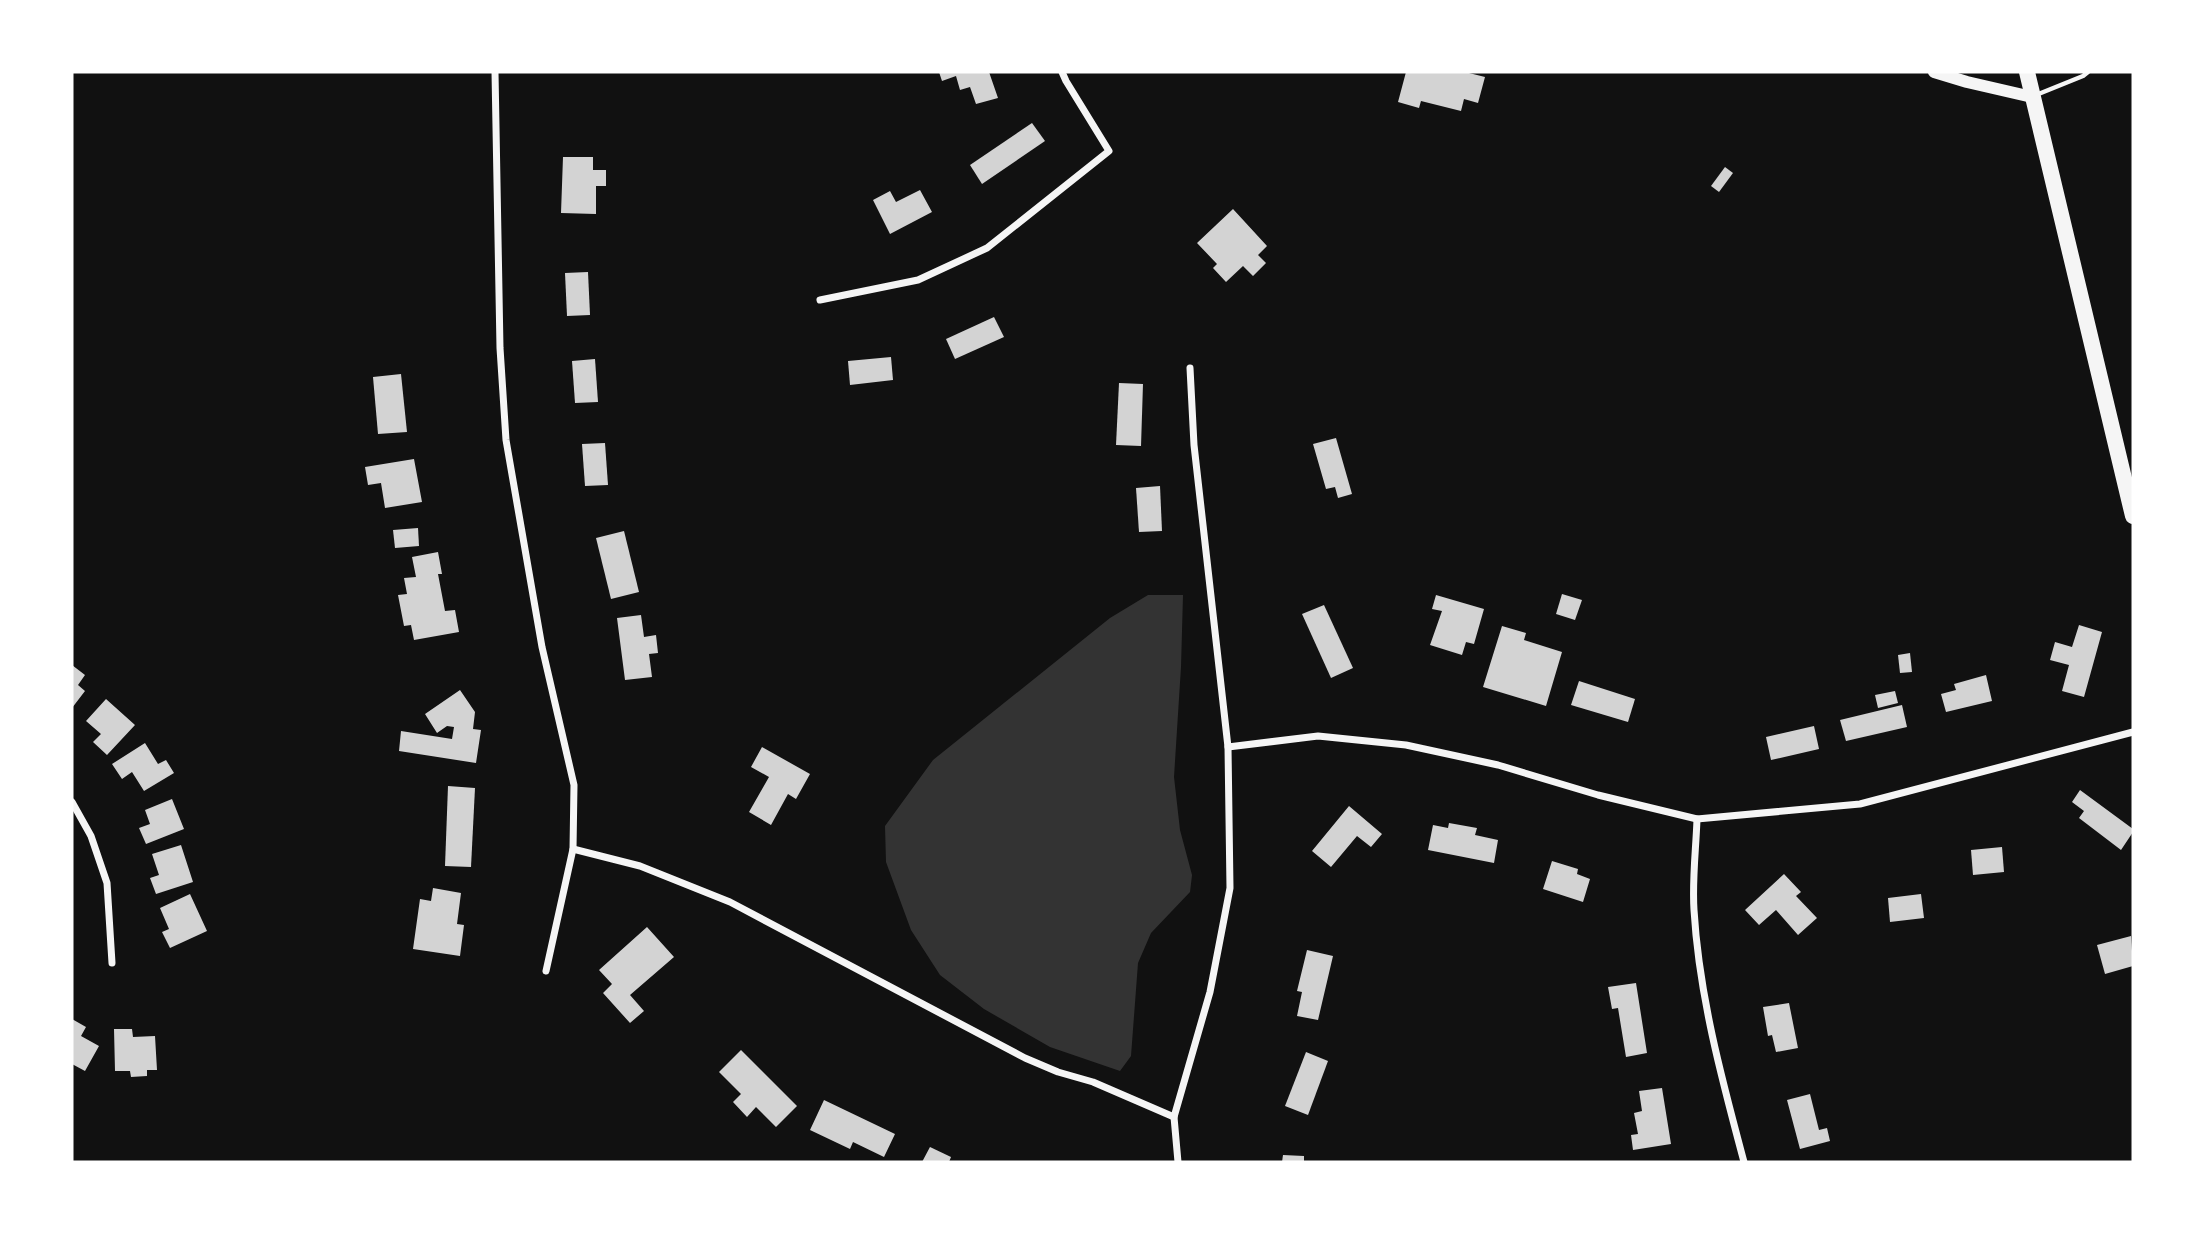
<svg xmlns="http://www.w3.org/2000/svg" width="2205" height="1234" font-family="'Fira Sans',sans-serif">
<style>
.water{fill:#333}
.building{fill:#d3d3d3}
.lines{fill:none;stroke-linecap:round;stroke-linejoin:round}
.service{stroke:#f5f5f5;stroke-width:4.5}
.minor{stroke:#f5f5f5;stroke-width:7}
.tertiary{stroke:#f5f5f5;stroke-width:12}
.primary{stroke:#f5f5f5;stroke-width:16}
</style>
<rect width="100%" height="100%" fill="#111"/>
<path class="water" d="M1148 595H1183L1181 667 1174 777 1180 830 1192 875 1190 892 1151 933 1138 963 1131 1056 1120 1071 1050 1047 984 1009 940 975 911 930 886 862 885 826 933 760 1110 618Z"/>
<g class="building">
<path d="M939 72H989L998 98 976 104 970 87 960 90 956 76 942 81Z"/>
<path d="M1406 72H1465L1485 77 1478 103 1464 99 1461 111 1421 101 1419 108 1398 102Z"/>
<path d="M1032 123 1045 141 982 184 970 165Z"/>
<path d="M563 157H593V170H606V186H596V214L561 213Z"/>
<path d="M1725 167 1733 173 1719 192 1711 186Z"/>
<path d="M920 190 932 212 890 234 873 200 890 191 896 202Z"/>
<path d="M1233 209 1267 246 1258 255 1266 263 1253 276 1243 266 1226 282 1213 268 1217 264 1197 243Z"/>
<path d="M588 272 590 315 567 316 565 273Z"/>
<path d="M994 317 1004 337 955 359 946 339Z"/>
<path d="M891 357 893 380 850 385 848 361Z"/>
<path d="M595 359 598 402 575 403 572 361Z"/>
<path d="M401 374 407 432 378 434 373 377Z"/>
<path d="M1119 383 1143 384 1141 446 1116 445Z"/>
<path d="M1336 438 1352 494 1338 498 1335 487 1326 489 1313 444Z"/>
<path d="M605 443 608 485 585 486 582 444Z"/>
<path d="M414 459 422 502 385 508 381 483 368 485 365 467Z"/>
<path d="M1160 486 1162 531 1139 532 1136 488Z"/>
<path d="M418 528 419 546 395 548 393 530Z"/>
<path d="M624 531 639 592 611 599 596 538Z"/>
<path d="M438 552 442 574H438L445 611 455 610 459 632 414 640 411 625 404 626 398 595 407 594 404 578 416 577 412 557Z"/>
<path d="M1562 594 1582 600 1575 620 1556 614Z"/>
<path d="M1436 595 1484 609 1474 644 1466 642 1462 655 1430 645 1442 611 1432 609Z"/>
<path d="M1324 605 1353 668 1331 678 1302 614Z"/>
<path d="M641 615 644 637 656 635 658 653 649 654 652 677 625 680 617 618Z"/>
<path d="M2079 625 2102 632 2084 697 2062 691 2069 665 2050 660 2055 642 2072 647Z"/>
<path d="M1502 626 1526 633 1524 640 1562 652 1546 706 1483 687Z"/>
<path d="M1910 653 1912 672 1900 673 1898 655Z"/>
<path d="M72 665 85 675 78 685 85 691 72 708Z"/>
<path d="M1986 675 1992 701 1946 712 1941 694 1956 690 1954 684Z"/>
<path d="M1579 681 1635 699 1628 722 1571 705Z"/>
<path d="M460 690 475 712 473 729 481 730 476 763 399 751 401 731 452 739 454 727 447 726 437 733 425 714Z"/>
<path d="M1895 691 1898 703 1878 708 1875 695Z"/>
<path d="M106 699 135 725 107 755 93 742 101 734 86 721Z"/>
<path d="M1902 705 1907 727 1846 741 1840 720Z"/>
<path d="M1814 726 1819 749 1771 760 1766 737Z"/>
<path d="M145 743 158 764 166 760 174 773 144 791 132 772 122 779 112 764Z"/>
<path d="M762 747 810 774 796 799 788 794 771 825 749 812 769 777 751 767Z"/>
<path d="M448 786 475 788 471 867 445 866Z"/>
<path d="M2080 790 2133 829V832L2121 850 2079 818 2084 811 2072 802Z"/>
<path d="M172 799 184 829 146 844 139 828 150 824 145 810Z"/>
<path d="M1349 806 1382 834 1371 847 1357 836 1331 867 1312 851Z"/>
<path d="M1449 823 1477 828 1475 835 1498 840 1494 863 1428 850 1433 825 1448 828Z"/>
<path d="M181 845 193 882 156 894 150 878 159 875 152 854Z"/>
<path d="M2002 847 2004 872 1973 875 1971 850Z"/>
<path d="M1552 861 1578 869 1577 874 1590 879 1583 902 1543 889Z"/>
<path d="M1784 874 1801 892 1796 896 1817 918 1798 935 1776 910 1759 925 1745 910Z"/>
<path d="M433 888 461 893 457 924 464 925 460 956 413 949 420 899 431 901Z"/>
<path d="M190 894 207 931 170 948 162 932 169 929 160 908Z"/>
<path d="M1921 894 1924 918 1890 922 1888 898Z"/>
<path d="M647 927 674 957 630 995 644 1011 630 1023 603 993 612 984 599 970Z"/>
<path d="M2131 936 2133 966 2105 974 2097 945Z"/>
<path d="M1307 950 1333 956 1318 1020 1297 1016 1302 992 1297 991Z"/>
<path d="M1636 983 1647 1053 1626 1057 1618 1008 1612 1009 1608 987Z"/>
<path d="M1789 1003 1798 1048 1776 1052 1772 1035 1768 1036 1763 1007Z"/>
<path d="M72 1019 86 1027 81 1036 99 1046 85 1071 72 1064Z"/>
<path d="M114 1029H132L133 1037 155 1036 157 1070H147V1076L131 1077 130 1071H115Z"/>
<path d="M741 1050 797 1106 776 1127 756 1107 747 1117 733 1102 741 1094 719 1072Z"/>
<path d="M1306 1052 1328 1061 1308 1115 1285 1106Z"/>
<path d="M1662 1088 1671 1144 1633 1150 1631 1135 1638 1134 1634 1113 1642 1111 1639 1091Z"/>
<path d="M1810 1094 1819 1130 1827 1128 1830 1141 1800 1149 1787 1100Z"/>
<path d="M824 1100 895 1134 884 1157 853 1142 850 1149 810 1130Z"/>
<path d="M930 1147 951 1157 949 1162H922Z"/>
<path d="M1283 1155 1304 1156V1162H1282Z"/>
</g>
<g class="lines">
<path class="service" d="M2036 95 2083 76 2088 72"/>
<g class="minor">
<path d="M495 72 500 348 506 440 542 647 574 785 573 849 546 971"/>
<path d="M820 300 918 280 987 248 1109 151 1066 81 1062 72"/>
<path d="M1228 747 1318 736 1406 745 1498 765 1598 795 1697 819 1860 804 2133 732"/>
<path d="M72 802 91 836 107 883 112 963"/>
<path d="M1697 819C1696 849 1692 880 1694 910 1699 995 1722 1080 1744 1162"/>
<path d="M573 849 640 866 730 902 1025 1058 1058 1072 1093 1082 1174 1117"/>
<path d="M1178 1162 1174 1117 1210 992 1230 888 1228 747 1194 445 1190 368"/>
</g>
<path class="tertiary" d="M1934 72 1967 82 2032 97"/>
<path class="primary" d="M2027 72 2133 516"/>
</g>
<rect width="2205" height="1234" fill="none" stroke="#ffffff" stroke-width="147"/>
</svg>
